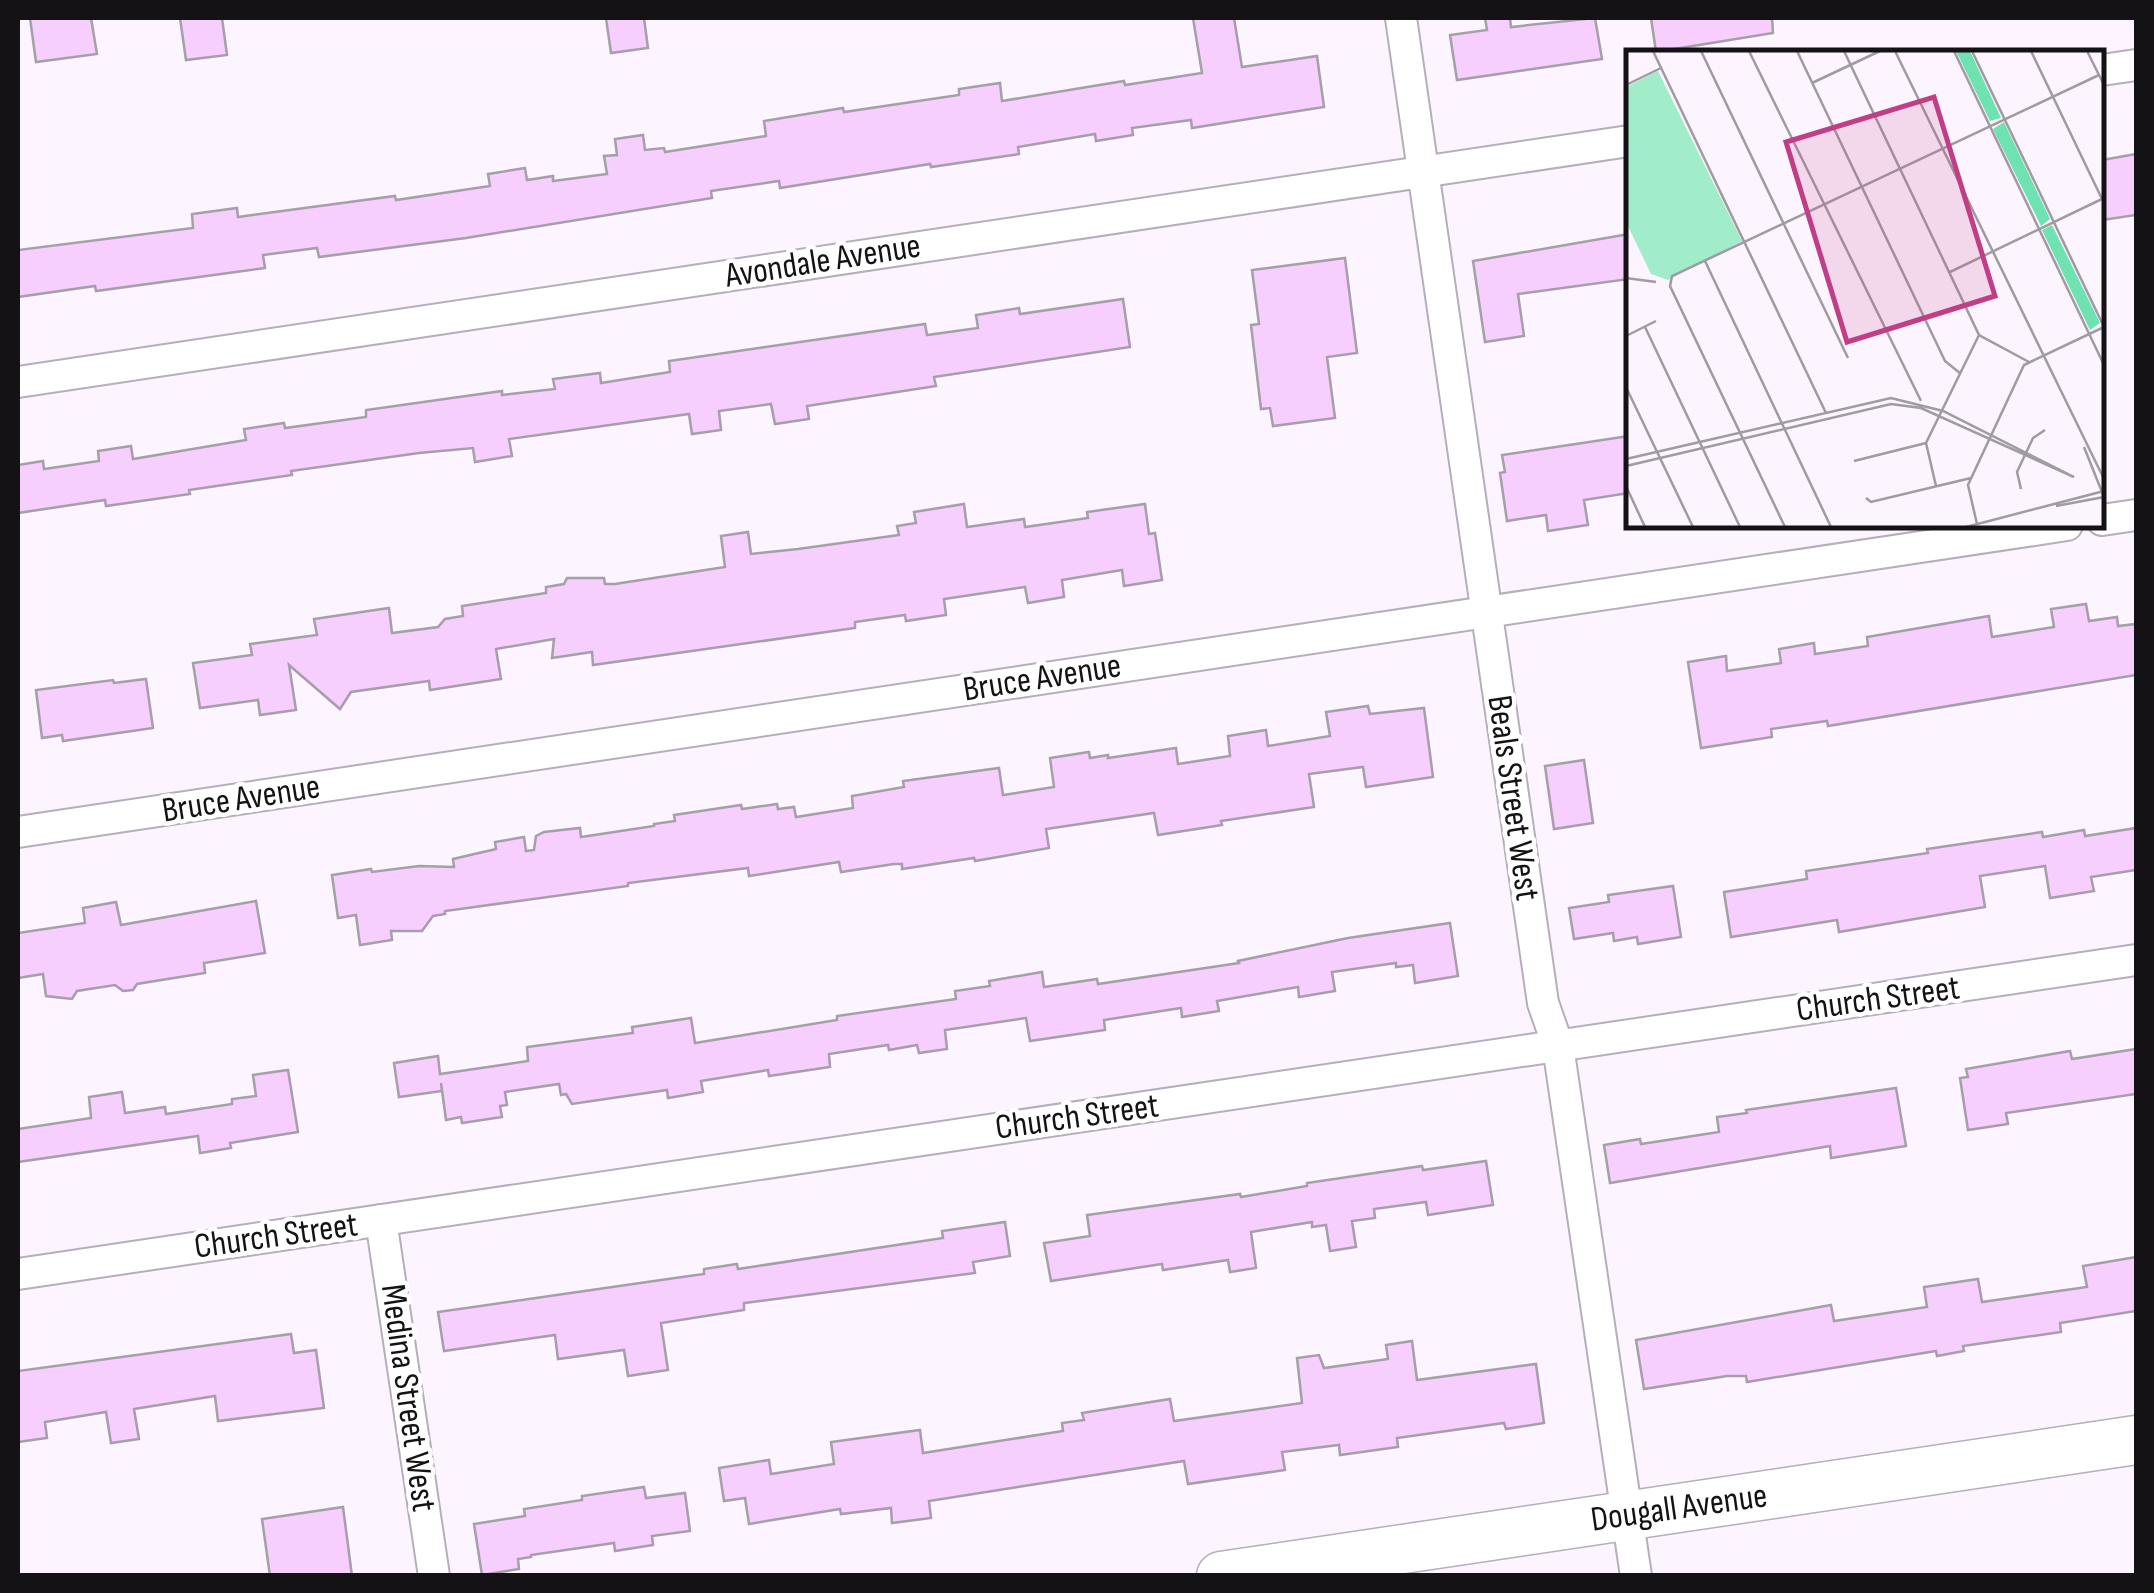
<svg xmlns="http://www.w3.org/2000/svg" width="2154" height="1593" font-family="'Sofia Sans Condensed',sans-serif">
<style>
.building{fill:#f6cfff;stroke:#a69ea8;stroke-width:2.5}
.lines{fill:none;stroke-linecap:round;stroke-linejoin:round}
.minor-casing{stroke:#b6aeb8;stroke-width:34}
.primary-casing{stroke:#b6aeb8;stroke-width:51}
.minor{stroke:#fff;stroke-width:30}
.primary{stroke:#fff;stroke-width:48}
.labels{text-anchor:middle;dominant-baseline:central;stroke-width:9;stroke-linejoin:round;paint-order:stroke}
.street-label{font-size:35px;fill:#151215;stroke:#fff}
.inset-road{fill:none;stroke:#a09aa1;stroke-width:2.5}
.view{fill:#c03e86;fill-opacity:0.15;stroke:#c03e86;stroke-width:5}
.inset-edge{fill:none;stroke:#151215;stroke-width:5}
</style>
<rect width="100%" height="100%" fill="#fcf4fe"/>
<g class="building">
<path d="M30 18H91L97 54 36 62Z"/>
<path d="M180 18H222L227 55 186 60Z"/>
<path d="M606 18H644L648 48 611 53Z"/>
<path d="M1193 18H1234L1242 67 1317 56 1324 107 1192 128 1191 120 1132 128 1133 135 1096 141 1095 134 1018 147 1019 154 931 167 930 164 780 188 779 181 711 191 712 198 466 238 319 257 317 248 263 255 265 268 96 291 95 286 18 297V250L193 228 192 214 237 208 238 217 395 196 396 200 490 186 488 174 525 168 527 180 553 176V181L607 174 604 156 617 155 615 139 643 135 645 150 664 148 665 152 766 136 764 121 843 108 844 112 959 95V89L1000 83 1002 101 1124 81 1125 85 1202 73Z"/>
<path d="M1485 18H1510L1511 27 1595 18 1602 59 1457 80 1450 35 1487 30Z"/>
<path d="M1651 18H1772L1773 33 1656 52Z"/>
<path d="M2136 154V215L2102 220V160Z"/>
<path d="M1629 234V279L1518 294 1524 336 1485 342 1473 261Z"/>
<path d="M1345 258 1357 353 1327 357 1335 418 1273 426 1270 408 1261 409 1251 325 1259 324 1252 270Z"/>
<path d="M1123 299 1130 347 934 377 936 386 807 406 809 419 775 424 771 404 719 411 721 430 692 434 689 414 509 439 512 456 475 462 473 448 419 453 291 471 292 475 189 490 190 494 106 506 105 500 18 513V465L43 461 44 469 99 461 98 451 131 446 133 459 246 440 244 429 284 423 285 428 366 417V410L502 391V395L555 389 553 379 600 373 601 383 670 372 669 361 925 324 927 335 978 328 976 315 1019 308 1020 314Z"/>
<path d="M1629 436V493L1584 500 1588 525 1548 531 1546 515 1507 521 1500 473 1505 472 1502 455Z"/>
<path d="M964 504 967 527 1024 519 1025 527 1088 518 1087 512 1145 504 1149 534 1155 533 1162 580 1124 586 1122 570 1062 580 1064 597 1028 603 1025 587 944 599 946 615 906 621 905 615 855 622V628L593 665 592 652 552 658 554 639 496 649 501 679 430 690 429 681 351 692 340 709 289 665 296 710 260 715 258 700 200 708 193 663 252 655 250 644 317 635 314 619 389 608 392 633 438 627 445 619 463 616 462 606 546 593V587L564 584 567 578H604L605 584H615L725 567 721 536 748 532 751 554 798 549 899 535 897 526 916 523 914 512Z"/>
<path d="M2086 604 2089 621 2117 617 2118 626 2136 624V675L1828 726 1827 721 1771 729 1772 737 1701 748 1688 662 1726 656 1727 671 1781 663 1779 649 1814 643 1815 654 1868 646 1867 637 1989 616 1992 637 2054 627 2051 609Z"/>
<path d="M146 679 153 728 63 741 62 735 42 738 36 690 113 680 114 683Z"/>
<path d="M1368 706 1370 714 1424 708 1433 777 1366 787 1363 767 1309 774 1314 807 1221 821 1222 825 1158 835 1154 813 1046 829 1049 848 975 861 974 858 902 869V864H894L841 872 839 862 749 876 748 868 628 883V886L445 911V914L433 916 422 931H391L392 940 360 945 356 915 338 918 332 875 371 869 372 872 419 866 454 867 453 859 496 849 495 842 524 837 526 851 534 850 536 836 544 832 580 828 581 837 654 826V824L675 821 674 815 741 805 742 809 777 804 778 809 794 807 796 817 853 808 852 796 904 787 903 781 999 768 1003 795 1054 787 1050 758 1089 752 1090 758 1108 755V758L1176 748 1178 764 1230 756 1228 736 1266 730 1268 746 1330 736 1326 712Z"/>
<path d="M1584 760 1593 823 1554 829 1545 766Z"/>
<path d="M2136 828V870L2091 877 2094 891 2050 898 2045 866 1980 876 1985 907 1839 932 1837 920 1731 937 1724 892 1807 879 1806 871 1928 853 1927 849 2042 832 2043 837 2084 830 2085 836Z"/>
<path d="M1673 886 1681 937 1638 944 1637 937 1614 941 1613 933 1574 939 1569 908 1609 902 1608 895Z"/>
<path d="M256 901 265 953 204 963 205 973 137 984 133 990 123 991 115 985 77 991 72 999 46 996 43 974 18 978V933L85 923 83 908 116 902 121 925Z"/>
<path d="M1450 923 1458 976 1415 983 1413 965 1396 967V963L1332 972 1335 991 1299 997 1298 987 1217 1001 1219 1011 1182 1017 1181 1008 1104 1020 1105 1030 1030 1041 1026 1018 945 1030 947 1049 919 1053 917 1045 889 1050 888 1045 829 1054 830 1067 769 1076 768 1070 701 1081 703 1092 668 1098 667 1090 572 1104 566 1094 561 1095 559 1084 505 1092 507 1105 500 1106 502 1117 462 1123 461 1117 446 1120 441 1083 442 1091 399 1097 394 1063 438 1056 440 1074 528 1061 527 1047 633 1033 632 1027 691 1018 695 1043 837 1020V1016L956 999 955 991 990 986 989 981 1042 972 1044 987 1097 979 1098 984 1239 963 1238 961 1348 938Z"/>
<path d="M2136 1049V1094L2006 1113 2008 1124 1968 1130 1960 1078 1968 1077 1966 1069 2070 1051 2072 1059Z"/>
<path d="M288 1070 298 1132 230 1143 231 1148 200 1153 198 1136 18 1162V1129L91 1118 89 1097 122 1092 125 1113 165 1107 166 1114 232 1104V1099L256 1096 253 1075Z"/>
<path d="M1896 1088 1906 1146 1831 1158 1830 1146 1610 1183 1604 1145 1640 1139 1641 1144 1719 1132 1717 1117 1747 1113 1746 1110Z"/>
<path d="M1486 1161 1493 1205 1428 1215 1426 1202 1374 1209 1375 1218 1352 1221 1356 1247 1330 1251 1326 1225 1312 1227V1222L1251 1232 1256 1268 1230 1272 1228 1260 1163 1270 1162 1264 1051 1281 1044 1243 1090 1236 1087 1215 1240 1194 1241 1197 1307 1186V1183L1422 1166 1423 1170Z"/>
<path d="M1005 1222 1010 1256 973 1262 975 1273 744 1303V1310L661 1323 668 1370 628 1376 624 1350 558 1359 555 1335 444 1351 438 1312 675 1278 704 1274V1269L737 1264 738 1269 943 1238 942 1231Z"/>
<path d="M2136 1257V1311L2060 1323 2061 1332 1963 1346 1964 1351 1937 1356 1936 1351 1747 1382 1746 1376H1727L1644 1389 1636 1340 1831 1305 1834 1321 1927 1307 1924 1287 1978 1279 1982 1302 2087 1287 2083 1266Z"/>
<path d="M291 1334 294 1353 316 1350 324 1408 218 1421 215 1396 134 1409 139 1439 111 1443 106 1412 45 1422 47 1438 18 1442V1371Z"/>
<path d="M1412 1341 1417 1380 1536 1364 1544 1423 1506 1429 1504 1423 1397 1438 1398 1447 1340 1455 1339 1445 1282 1452 1285 1470 1188 1484 1184 1461 929 1501 931 1518 892 1523 891 1508 841 1514 840 1509 749 1524 745 1498 724 1501 719 1468 769 1460 771 1474 834 1464 831 1442 920 1430 923 1453 1063 1431 1062 1423 1084 1420 1082 1413 1170 1399 1174 1421 1302 1403 1297 1358 1319 1355 1324 1368 1388 1359 1386 1345Z"/>
<path d="M644 1487 646 1498 685 1493 690 1531 652 1536 653 1545 615 1551 614 1543 531 1555V1557L518 1559 519 1569 482 1575 474 1524 525 1516 524 1509 582 1500V1496Z"/>
<path d="M343 1507 352 1576H270L262 1519Z"/>
</g>
<g class="lines">
<defs>
<g id="minor">
<path d="M1401 18 1543 1003 1558 1046 1636 1576"/>
<path d="M2102 70 2136 65"/>
<path d="M18 382 1629 141"/>
<path d="M2102 520 2136 515"/>
<path d="M18 832 2067 525"/>
<path d="M381 1220 434 1576"/>
<path d="M18 1274 2136 960"/>
</g>
<path id="primary" d="M1221 1576 2136 1440"/>
</defs>
<use href="#minor" class="minor-casing"/>
<use href="#primary" class="primary-casing"/>
<use href="#minor" class="minor"/>
<use href="#primary" class="primary"/>
</g>
<g class="labels">
<g class="street-label">
<text transform="translate(823 261) rotate(-9)">Avondale Avenue</text>
<text transform="translate(1042 678) rotate(-9)">Bruce Avenue</text>
<text transform="translate(1513 798) rotate(82)">Beals Street West</text>
<text transform="translate(241 799) rotate(-9)">Bruce Avenue</text>
<text transform="translate(1878 999) rotate(-8)">Church Street</text>
<text transform="translate(1077 1117) rotate(-8)">Church Street</text>
<text transform="translate(276 1236) rotate(-8)">Church Street</text>
<text transform="translate(408 1398) rotate(82)">Medina Street West</text>
<text transform="translate(1679 1508) rotate(-8)">Dougall Avenue</text>
</g>
</g>
<g transform="translate(1626 50)">
<rect width="478" height="478" fill="#fcf4fe"/>
<path d="M32 21 116 191 42 230 25 224 0 172V37Z" fill="#a1edca"/>
<path d="M330 1H344L375 68 364 71ZM378 72 424 169 415 176 367 79ZM426 175 474 273 464 280 416 180Z" fill="#6ee3b1"/>
<path class="inset-road" d="M27 1 200 363M75 1 222 308M123 1 295 351M171 1 319 311 335 324M218 1 353 285 403 312M269 1 478 429M328 1 478 315M346 1 478 277M405 1 476 149M461 1 478 35M186 33 254 1M0 35 35 18M79 211 205 477M324 222 478 148M0 228 30 232M19 277 114 477M0 286 30 271M0 337 67 477M458 397 478 447M0 409 265 348 317 361 448 427 295 358 265 354 0 416M228 411 300 393M0 436 19 477M310 436 300 393 353 285M395 439 391 422 407 388 419 380M240 448 245 452 345 428M430 456 478 447M351 474 342 435 398 315 478 277M159 477 44 236 46 226 473 25M340 477 478 441"/>
<path class="view" d="M308 47 369 246 221 292 160 92Z"/>
<rect width="478" height="478" class="inset-edge"/>
</g>
<rect width="2154" height="1593" fill="none" stroke="#151215" stroke-width="40"/>
</svg>
